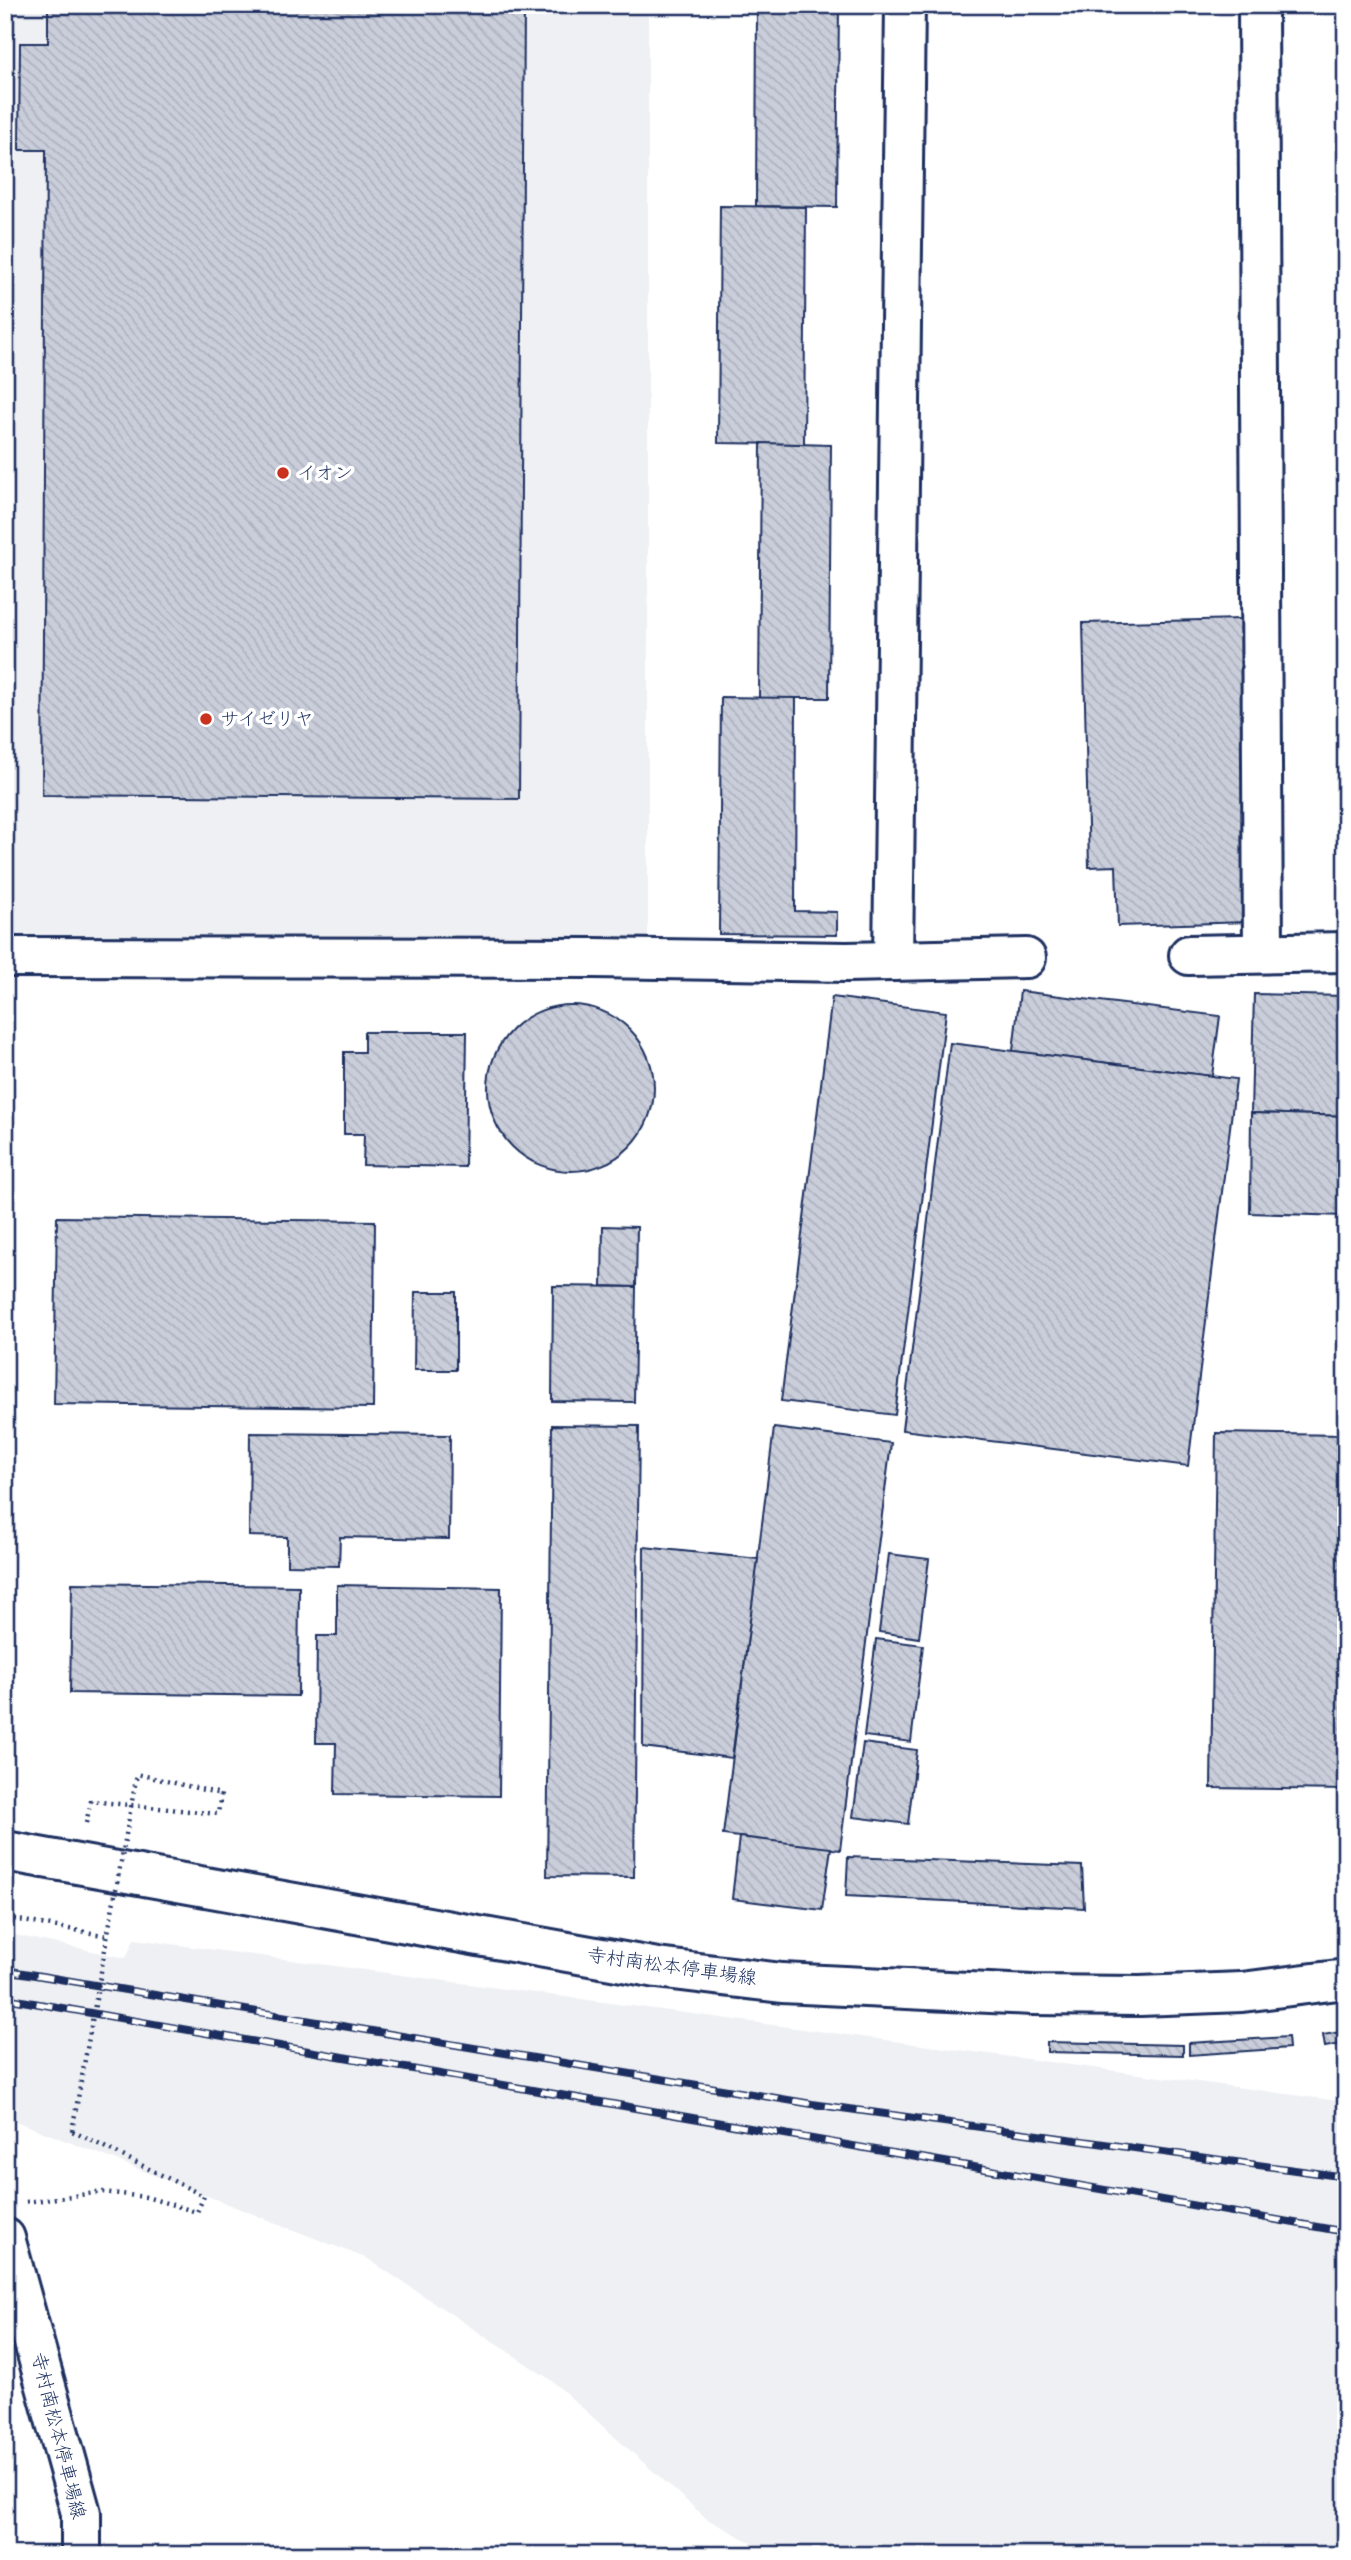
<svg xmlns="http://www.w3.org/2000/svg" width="1351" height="2560" font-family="'Balsamiq Sans','Klee One',sans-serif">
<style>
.built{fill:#eff0f4}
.building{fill:url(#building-back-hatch);stroke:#1b2f5e;stroke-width:2}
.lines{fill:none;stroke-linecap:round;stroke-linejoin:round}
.minor-casing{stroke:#1b2f5e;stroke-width:44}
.major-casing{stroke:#1b2f5e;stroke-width:44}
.path{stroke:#1b2f5e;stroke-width:4.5;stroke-dasharray:2 5;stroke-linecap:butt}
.minor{stroke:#fff;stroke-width:38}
.major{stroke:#fff;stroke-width:38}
.rail-casing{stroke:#1b2f5e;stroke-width:8}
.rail{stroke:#fff;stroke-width:5;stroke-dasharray:16;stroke-linecap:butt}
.path-bridge{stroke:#1b2f5e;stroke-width:4.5;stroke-dasharray:2 5;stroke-linecap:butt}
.poi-dot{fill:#c8321e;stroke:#fff;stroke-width:2.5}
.labels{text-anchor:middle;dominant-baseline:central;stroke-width:7;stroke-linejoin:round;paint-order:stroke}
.poi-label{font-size:19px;fill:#1b2f5e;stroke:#fff;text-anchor:start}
.street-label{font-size:19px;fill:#1b2f5e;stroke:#fff}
</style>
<defs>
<pattern id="building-back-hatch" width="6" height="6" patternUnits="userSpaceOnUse" patternTransform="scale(1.75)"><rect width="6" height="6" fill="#caceda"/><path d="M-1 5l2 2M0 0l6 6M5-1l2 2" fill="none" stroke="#adb1be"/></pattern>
</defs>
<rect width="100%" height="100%" fill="#fff"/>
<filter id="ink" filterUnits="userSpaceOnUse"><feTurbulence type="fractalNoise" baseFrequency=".0143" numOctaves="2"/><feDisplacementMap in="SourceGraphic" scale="14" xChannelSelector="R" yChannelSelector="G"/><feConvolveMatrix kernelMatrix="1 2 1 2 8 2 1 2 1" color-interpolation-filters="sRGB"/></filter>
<g filter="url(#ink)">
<g class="built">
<path d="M5 5H648V943L5 937Z"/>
<path d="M5 1933 126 1958 134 1939 1346 2102V2555H775L707 2519 551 2380 368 2259 5 2117Z"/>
</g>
<g class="building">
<path d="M48 5H524L519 799 42 795 46 150H19L20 43H48Z"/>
<path d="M757 5H839L837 207 756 206Z"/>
<path d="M720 206 806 207 804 444 718 443Z"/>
<path d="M761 443 831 445 829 698H759Z"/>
<path d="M1241 619 1248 922 1118 926 1116 866 1089 867 1083 623Z"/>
<path d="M721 697 796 698 795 911 837 912V935L719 934Z"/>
<path d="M1020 991 1220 1016 1212 1076 1013 1051Z"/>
<path d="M1254 994 1346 996V1116L1251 1113Z"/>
<path d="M832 997 946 1012 895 1415 781 1401Z"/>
<circle cx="571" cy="1088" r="83"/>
<path d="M364 1032H467L465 1167 363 1165 364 1134H344V1052H364Z"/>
<path d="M950 1043 1236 1079 1188 1466 902 1430Z"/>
<path d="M1251 1113 1346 1116V1216L1250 1213Z"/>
<path d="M57 1217 375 1221 373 1408 54 1404Z"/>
<path d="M603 1226 637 1227 636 1287 602 1286Z"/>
<path d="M553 1286 636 1287 634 1402 552 1401Z"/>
<path d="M415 1292H456V1370H414Z"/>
<path d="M552 1425 639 1426 634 1877 547 1876Z"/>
<path d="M774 1428 891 1443 840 1850 723 1835Z"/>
<path d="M250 1433 450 1435 449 1539 340 1537 339 1566 287 1565V1537L249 1536Z"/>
<path d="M1216 1433 1346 1435V1790L1211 1788Z"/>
<path d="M644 1547 758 1559 732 1758 643 1747Z"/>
<path d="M889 1554 929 1559 919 1638 879 1632Z"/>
<path d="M72 1583 299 1586 298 1696 70 1693Z"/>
<path d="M337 1585 501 1588 499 1796 335 1794 336 1743H316L317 1636H337Z"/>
<path d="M876 1639 923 1645 911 1742 864 1736Z"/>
<path d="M863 1743 917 1750 908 1824 853 1817Z"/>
<path d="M739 1837 831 1848 822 1910 732 1899Z"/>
<path d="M848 1857 1082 1866 1084 1908 846 1896Z"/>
<path d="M1346 2031V2043L1325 2047 1323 2035Z"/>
<path d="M1288 2037 1289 2048 1189 2055V2043Z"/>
<path d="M1047 2042 1183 2045V2055L1047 2052Z"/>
</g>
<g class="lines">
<defs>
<g id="minor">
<path d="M1258 5 1263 953"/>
<path d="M1189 955 1346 952"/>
<path d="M5 957 594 958 847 962 1026 958"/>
<path d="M893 961 905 5"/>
</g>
<g id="major">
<path d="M5 1851 657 1968 782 1983 1032 1995 1140 1996 1242 1992 1346 1979"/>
<path d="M5 2238 81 2513V2555"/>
</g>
</defs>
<use href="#minor" class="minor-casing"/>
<use href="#major" class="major-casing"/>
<g class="path">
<path d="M86 1823 91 1801 218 1814 221 1794 137 1774"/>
<path d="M7 1918 108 1936"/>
<path d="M26 2202 103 2192 146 2197 197 2212 204 2196 72 2131"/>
</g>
<use href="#minor" class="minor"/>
<use href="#major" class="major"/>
<defs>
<g id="rail">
<path d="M5 1970 812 2104 1346 2177"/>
<path d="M5 1998 1346 2232"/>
</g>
</defs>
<use href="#rail" class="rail-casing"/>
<use href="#rail" class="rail"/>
<path class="path-bridge" d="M72 2131 137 1774"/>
</g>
</g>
<g class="poi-dot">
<circle cx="283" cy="473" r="7"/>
<circle cx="206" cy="719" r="7"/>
</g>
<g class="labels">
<g class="poi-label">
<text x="297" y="473">イオン</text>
<text x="220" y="719">サイゼリヤ</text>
</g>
<g class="street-label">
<text transform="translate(672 1967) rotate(8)">寺村南松本停車場線</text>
<text transform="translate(58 2436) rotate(76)">寺村南松本停車場線</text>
</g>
</g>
<rect width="1351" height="2560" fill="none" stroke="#fff" stroke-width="28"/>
<rect x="14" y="14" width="1323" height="2532" fill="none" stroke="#1b2f5e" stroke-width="2.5" filter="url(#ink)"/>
</svg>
